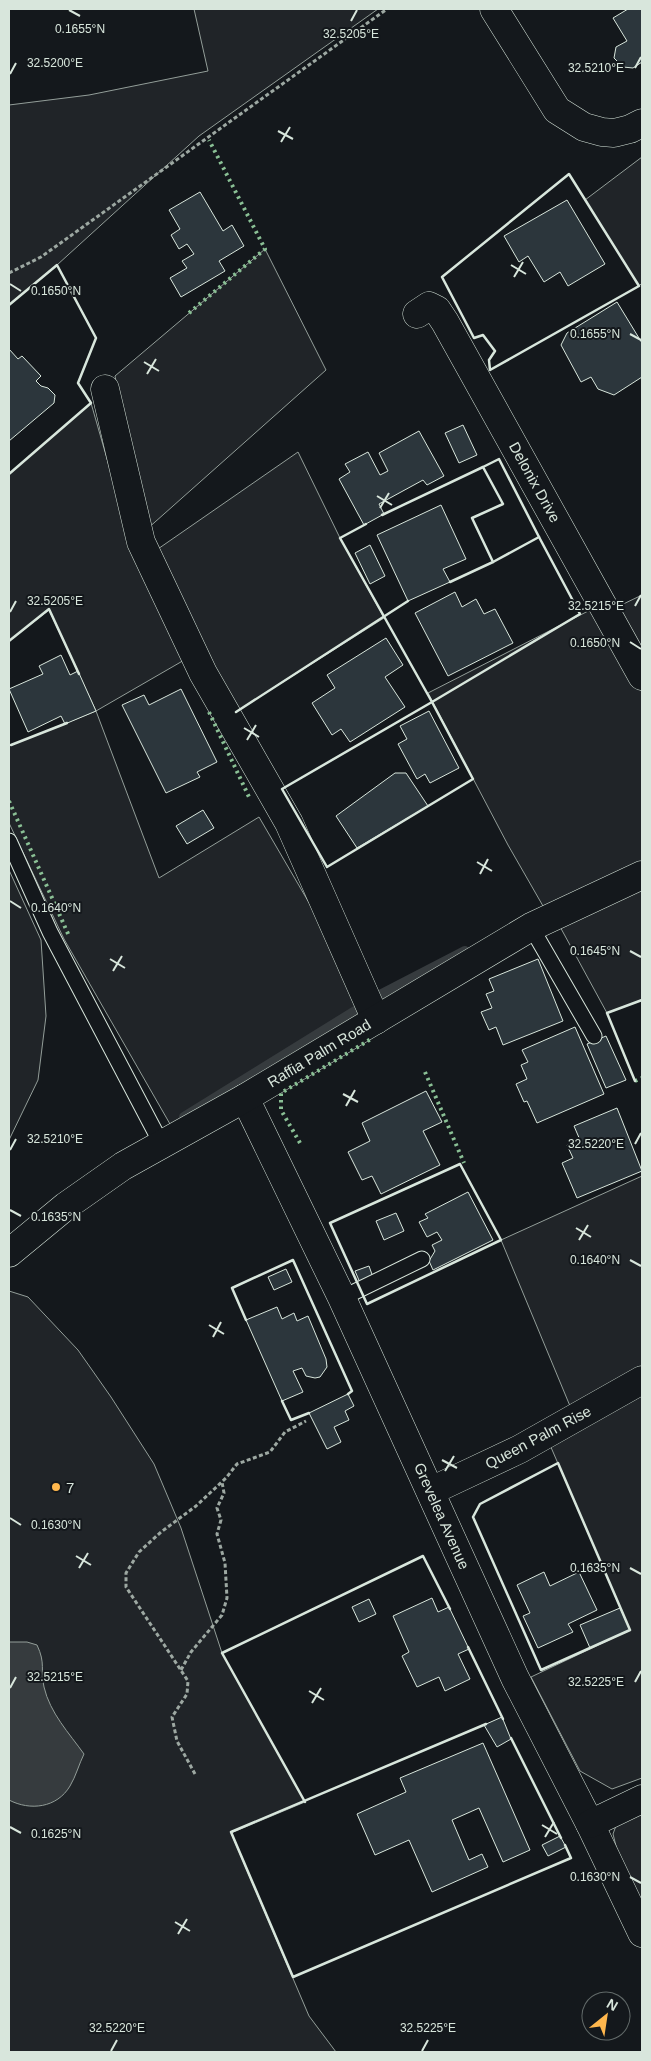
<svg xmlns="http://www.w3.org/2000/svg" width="651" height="2061" font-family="Helvetica,sans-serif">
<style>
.green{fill:#202428;stroke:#939e99}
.water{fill:#363b3e;stroke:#939e99}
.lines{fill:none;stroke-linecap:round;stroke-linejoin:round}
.stream{stroke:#363b3e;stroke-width:10}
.building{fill:#2c363c;stroke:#d8e6dc}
.lane-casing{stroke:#d8e6dc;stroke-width:17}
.street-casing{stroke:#d8e6dc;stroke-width:29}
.secondary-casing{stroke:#d8e6dc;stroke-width:29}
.path{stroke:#9da8a2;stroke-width:3;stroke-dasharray:4 2.5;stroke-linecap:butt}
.lane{stroke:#14181c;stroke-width:15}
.street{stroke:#14181c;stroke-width:28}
.secondary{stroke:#14181c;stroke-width:28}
.hedge{stroke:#8ac095;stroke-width:4;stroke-dasharray:2.5 4;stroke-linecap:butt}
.wall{stroke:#d8e6dc;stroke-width:2.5}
.ticks{fill:none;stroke:#d8e6dc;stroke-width:2}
.poi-dot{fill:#ffb74d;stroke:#14181c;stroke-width:2}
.labels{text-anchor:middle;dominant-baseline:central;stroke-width:4;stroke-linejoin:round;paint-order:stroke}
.street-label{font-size:15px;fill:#d8e6dc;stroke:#14181c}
.poi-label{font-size:15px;fill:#d8e6dc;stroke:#14181c;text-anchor:start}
.ticks-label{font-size:12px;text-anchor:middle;fill:#d8e6dc;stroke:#14181c;stroke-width:4;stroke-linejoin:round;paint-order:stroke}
</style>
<rect width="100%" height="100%" fill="#14181c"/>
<g class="green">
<path d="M194 9H378L199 136 57 265 9 305V105L89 95 208 71Z"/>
<path d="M642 157V283L639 286 585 200Z"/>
<path d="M265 249 326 370 146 530 115 376Z"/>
<path d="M91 403 132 546 186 659 96 711 159 878 259 817 350 973 359 1005 354 1016 174 1131 64 939 9 823V746L96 711 49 610 9 641V474Z"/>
<path d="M298 452 340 538 384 618 234 713 155 551Z"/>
<path d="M642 595V657L615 608Z"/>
<path d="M596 607 642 692V868L623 878 543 906 508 845 428 693Z"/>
<path d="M9 870 41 940 46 1016 38 1080 9 1140Z"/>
<path d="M642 886V1000L607 1013 558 923Z"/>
<path d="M642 1176V1371L570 1406 501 1240Z"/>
<path d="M9 1291 28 1297 78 1350 111 1397 154 1464 181 1528 222 1653 305 1802 231 1833 309 2016 336 2052H9Z"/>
<path d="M642 1394V1778L612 1789 580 1771 531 1677 630 1630 550 1445Z"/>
<path d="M642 1803V1903L617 1850 613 1834 617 1823Z"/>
</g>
<path class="water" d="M9 1642H27L37 1645C46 1664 40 1669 44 1687 50 1713 69 1733 84 1754 79 1764 76 1776 70 1786 57 1808 30 1811 9 1800Z"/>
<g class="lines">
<g class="stream">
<path d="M380 995 465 951"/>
<path d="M184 1117 360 1008"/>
</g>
</g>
<g class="building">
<path d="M628 9H642V62L633 68 623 67 614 58 616 47 627 41 613 18Z"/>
<path d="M200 192 223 231 232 225 244 246 219 261 225 271 181 297 170 278 187 268 182 261 194 254 187 244 179 249 171 235 180 229 169 210Z"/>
<path d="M567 200 605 264 568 286 560 272 544 282 528 256 519 262 504 236Z"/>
<path d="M617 302 642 343V377L614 395 598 389 591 377 581 382 561 345 567 333Z"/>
<path d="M9 349 18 359 22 356 41 376 36 381 41 386 48 388 55 395 54 403 9 441Z"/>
<path d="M463 425 477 455 459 463 445 433Z"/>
<path d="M419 431 444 476 427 485 423 480 379 504 384 514 364 525 339 479 350 472 345 464 368 452 380 475 388 471 379 453Z"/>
<path d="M441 505 466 559 443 569 450 582 408 601 377 535Z"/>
<path d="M370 545 385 576 370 584 355 553Z"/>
<path d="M455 592 462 607 476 599 484 614 495 609 513 643 448 676 415 613Z"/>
<path d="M386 638 403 665 385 677 405 707 350 742 341 729 332 735 312 703 335 688 327 675Z"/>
<path d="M61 655 70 675 78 671 96 711 65 724 61 716 28 732 9 689 43 674 39 666Z"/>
<path d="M181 689 217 762 197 772 200 777 166 793 122 705 144 695 149 705Z"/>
<path d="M429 711 459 768 430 783 425 774 417 779 398 744 407 739 400 726Z"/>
<path d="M395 773H406L428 806 357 848 336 816Z"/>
<path d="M203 810 214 828 187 844 176 826Z"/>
<path d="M538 959 563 1021 503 1045 496 1027 489 1030 481 1012 492 1008 486 994 494 991 489 979Z"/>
<path d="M575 1027 604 1094 537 1123 527 1101 524 1102 516 1084 527 1079 521 1065 528 1062 522 1050Z"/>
<path d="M606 1036 626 1080 606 1088 587 1044Z"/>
<path d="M426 1091 442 1122 423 1131 440 1165 381 1194 372 1176 362 1180 348 1152 370 1141 362 1123Z"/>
<path d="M617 1108 642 1171 577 1198 562 1163 573 1158 567 1145 580 1140 574 1126Z"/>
<path d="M468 1192 493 1240 433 1270 429 1261 435 1251 432 1245 442 1240 437 1232 427 1237 419 1222 428 1218 425 1214Z"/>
<path d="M396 1213 404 1231 384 1240 376 1221Z"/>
<path d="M369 1266 374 1280 361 1285 355 1271Z"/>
<path d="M286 1269 292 1282 274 1290 268 1277Z"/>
<path d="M277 1307 282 1319 294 1313 297 1321 308 1316 326 1359 327 1367 320 1377 315 1378 306 1376 302 1368 293 1371 303 1392 282 1401 246 1320Z"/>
<path d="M348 1394 354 1406 345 1411 349 1420 334 1427 341 1442 327 1449 309 1413Z"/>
<path d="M544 1572 550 1586 579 1572 597 1610 568 1624 573 1632 538 1648 523 1616 530 1613 517 1585Z"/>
<path d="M432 1598 438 1612 449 1607 469 1649 458 1654 470 1679 445 1691 439 1677 417 1687 402 1656 409 1652 393 1616Z"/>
<path d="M369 1599 376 1614 359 1622 352 1607Z"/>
<path d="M620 1608 630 1630 590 1648 580 1625Z"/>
<path d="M502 1717 511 1739 497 1747 484 1725Z"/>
<path d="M483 1743 530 1850 503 1862 479 1808 452 1820 469 1860 482 1854 488 1867 432 1892 409 1840 375 1855 357 1814 406 1792 400 1778Z"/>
<path d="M560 1836 566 1847 548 1856 542 1845Z"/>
</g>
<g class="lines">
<defs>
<g id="lane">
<path d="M9 841 50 932 161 1143"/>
<path d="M531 927 594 1036"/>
<path d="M342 1298 422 1259"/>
</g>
<g id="street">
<path d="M494 9 557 110 584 127 602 132 614 133 630 129 642 123"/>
<path d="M417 314 429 306 437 310 445 322 642 676"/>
<path d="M105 389 141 542 203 673 289 823 376 1020"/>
<path d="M245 1098 342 1298 515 1678 590 1824 642 1933"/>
<path d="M431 1491 520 1449 642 1380"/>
<path d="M590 1824 642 1799"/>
</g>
<path id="secondary" d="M9 1253 66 1206 123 1166 245 1098 531 927 642 875"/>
</defs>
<use href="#lane" class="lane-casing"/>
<use href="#street" class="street-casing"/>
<use href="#secondary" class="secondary-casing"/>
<g class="path">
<path d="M9 273 41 257 387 9"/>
<path d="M181 1670 191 1652 222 1615 227 1598 225 1563 217 1534 221 1520 217 1508 224 1493 222 1482"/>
<path d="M195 1774 177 1741 172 1717 187 1694 188 1681 126 1587V1573L139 1552 161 1532 196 1506 226 1478 237 1464 270 1452 285 1432 306 1421"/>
</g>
<use href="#lane" class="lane"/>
<use href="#street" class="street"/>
<use href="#secondary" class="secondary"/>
<g class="hedge">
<path d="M189 313 265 249 209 140"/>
<path d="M209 712 249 797"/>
<path d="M9 801 69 936"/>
<path d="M425 1072 464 1163"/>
<path d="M635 1081 642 1078"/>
<path d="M300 1143 281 1110V1093L371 1039"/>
</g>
<g class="wall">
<path d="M569 174 639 286 490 370 489 360 495 351 483 335 474 338 442 277Z"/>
<path d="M9 305 57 265 96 338 78 383 91 403 9 474"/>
<path d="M483 467 499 459 539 537 493 562"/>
<path d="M382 515 483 467 503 504 472 518 493 562 450 582"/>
<path d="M366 524 340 538 432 702 580 614 539 537"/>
<path d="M9 641 49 609 79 674"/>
<path d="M432 702 473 779 327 867 282 789Z"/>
<path d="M236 712 408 601"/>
<path d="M11 745 67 723"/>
<path d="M635 1081 607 1013 642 1000"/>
<path d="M460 1164 501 1240 367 1304 330 1223Z"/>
<path d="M246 1320 232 1288 293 1260 352 1391 348 1394"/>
<path d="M282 1401 291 1420 309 1413"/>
<path d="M558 1463 630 1630 541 1670 473 1517 480 1504Z"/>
<path d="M468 1647 503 1719"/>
<path d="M486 1724 231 1832 293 1977 571 1858 565 1845"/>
<path d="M511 1738 561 1838"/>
<path d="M305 1802 222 1653 423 1556 450 1609"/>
</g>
</g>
<path class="ticks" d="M69 10 80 16M351 21 357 10M635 68 641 57M10 74 16 63M278 131 293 139M281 142 290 127M511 265 526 274M514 277 523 262M10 284 21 291M630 334 641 340M144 362 159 371M147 374 156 359M377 496 392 505M380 508 389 493M635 606 641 595M10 612 16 601M630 642 641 649M244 728 259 737M247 740 256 725M477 862 492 871M480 874 488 859M10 901 21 908M630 951 641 957M110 959 125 968M113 971 122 956M343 1094 358 1102M346 1106 355 1090M635 1144 641 1133M10 1150 16 1139M10 1210 21 1216M576 1228 591 1237M579 1240 588 1225M630 1260 641 1266M209 1325 224 1334M213 1337 221 1322M442 1460 457 1468M445 1471 454 1456M10 1518 21 1525M76 1556 91 1565M79 1568 88 1553M630 1568 641 1574M635 1682 641 1671M10 1688 16 1677M309 1691 324 1700M312 1703 321 1688M542 1825 557 1834M10 1827 21 1833M545 1837 554 1822M630 1877 641 1883M175 1922 190 1931M178 1934 187 1919M111 2051 117 2040M422 2051 428 2040"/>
<circle class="poi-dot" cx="56" cy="1487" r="5"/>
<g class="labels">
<g class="street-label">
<text transform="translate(535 482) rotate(61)">Delonix Drive</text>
<text transform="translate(319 1053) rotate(-31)">Raffia Palm Road</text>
<text transform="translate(538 1437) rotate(-28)">Queen Palm Rise</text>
<text transform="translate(442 1516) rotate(66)">Grevelea Avenue</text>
</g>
<g class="poi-label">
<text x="66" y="1487">7</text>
</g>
</g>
<g class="ticks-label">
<text x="80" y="33">0.1655°N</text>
<text x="351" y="38">32.5205°E</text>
<text x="55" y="67">32.5200°E</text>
<text x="596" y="72">32.5210°E</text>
<text x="56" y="295">0.1650°N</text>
<text x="595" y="338">0.1655°N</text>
<text x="55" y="605">32.5205°E</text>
<text x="596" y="610">32.5215°E</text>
<text x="595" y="647">0.1650°N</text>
<text x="56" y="912">0.1640°N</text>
<text x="595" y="955">0.1645°N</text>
<text x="55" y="1143">32.5210°E</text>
<text x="596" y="1148">32.5220°E</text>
<text x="56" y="1221">0.1635°N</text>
<text x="595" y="1264">0.1640°N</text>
<text x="56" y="1529">0.1630°N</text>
<text x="595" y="1572">0.1635°N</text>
<text x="55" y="1681">32.5215°E</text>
<text x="596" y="1686">32.5225°E</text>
<text x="56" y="1838">0.1625°N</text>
<text x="595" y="1881">0.1630°N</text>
<text x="117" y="2032">32.5220°E</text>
<text x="428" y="2032">32.5225°E</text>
</g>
<rect width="651" height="2061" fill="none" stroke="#d8e6dc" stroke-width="20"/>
<g transform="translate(606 2016) rotate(30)"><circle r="24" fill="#14181c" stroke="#626a69"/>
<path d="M0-4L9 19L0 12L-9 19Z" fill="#ffb74d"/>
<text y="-8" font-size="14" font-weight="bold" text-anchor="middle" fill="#d8e6dc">N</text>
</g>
</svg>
